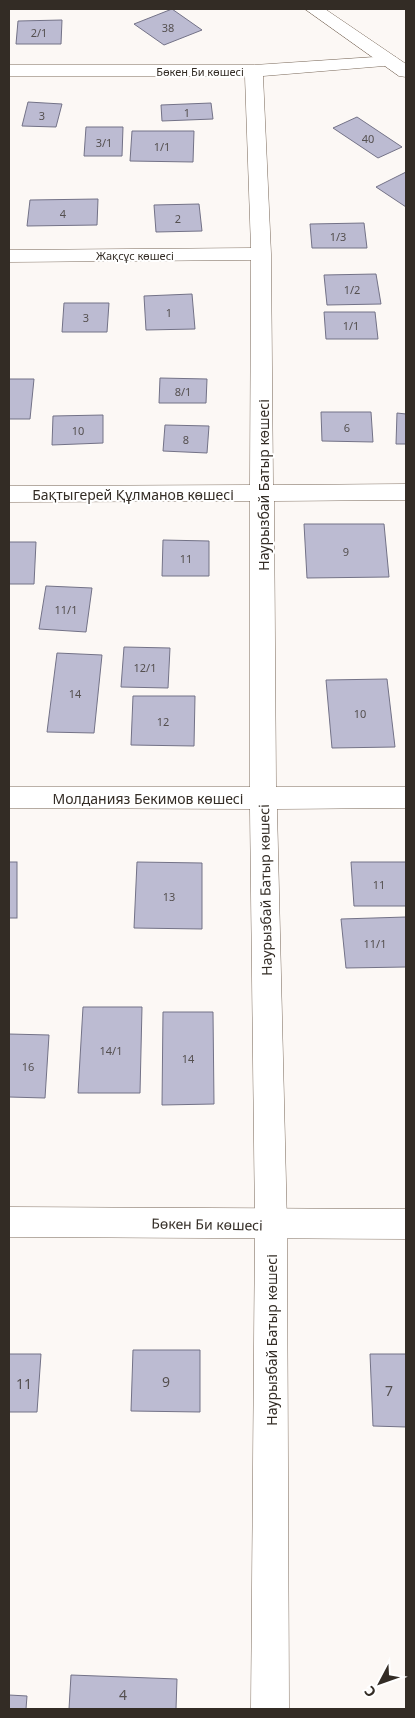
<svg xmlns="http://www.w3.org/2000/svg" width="415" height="1718" font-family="'Noto Sans',sans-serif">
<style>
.building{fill:#bcbbd2;stroke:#737287}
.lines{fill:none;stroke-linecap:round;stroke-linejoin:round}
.street-casing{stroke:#7b6a5b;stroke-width:1}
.secondary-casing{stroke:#7b6a5b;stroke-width:1}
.street{fill:#fff;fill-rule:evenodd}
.secondary{fill:#fff;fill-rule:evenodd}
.labels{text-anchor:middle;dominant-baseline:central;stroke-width:4;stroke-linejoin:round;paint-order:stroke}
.number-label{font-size:11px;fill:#555050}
.far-street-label{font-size:11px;fill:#332c25;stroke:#fff}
.street-label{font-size:14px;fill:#332c25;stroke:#fff}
.near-number-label{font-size:14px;fill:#555050}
</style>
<rect width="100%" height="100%" fill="#fcf8f5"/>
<g class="building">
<path d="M172 9 202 30 164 45 134 24Z"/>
<path d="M62 20 61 44H16L18 21Z"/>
<path d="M28 102 62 104 56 127 22 126Z"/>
<path d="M211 103 213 119 162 121 161 105Z"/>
<path d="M357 117 402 147 378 158 333 128Z"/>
<path d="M86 127H123L122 156H84Z"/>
<path d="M132 131H194L193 162 130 161Z"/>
<path d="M406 172V207L376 187Z"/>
<path d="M98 199 97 225 27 226 30 200Z"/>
<path d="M199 204 202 231 156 232 154 205Z"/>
<path d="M364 223 367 248H312L310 224Z"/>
<path d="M376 274 381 304 327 305 324 275Z"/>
<path d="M192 294 195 329 146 330 144 296Z"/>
<path d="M64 303H109L107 332H62Z"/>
<path d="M324 312H375L378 339H326Z"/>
<path d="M160 378 207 379 206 403H159Z"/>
<path d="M9 379H34L30 419H9Z"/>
<path d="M321 412H371L373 442 322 441Z"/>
<path d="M397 413 406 414V444H396Z"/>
<path d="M103 415V443L52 445 53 416Z"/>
<path d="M165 425 209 426 207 453 163 451Z"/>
<path d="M304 524H384L389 577 307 578Z"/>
<path d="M163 540 209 541V576H162Z"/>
<path d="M9 542H36L34 584H9Z"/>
<path d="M46 586 92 588 86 632 39 629Z"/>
<path d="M124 647 170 648 168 688 121 687Z"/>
<path d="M57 653 102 655 94 733 47 732Z"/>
<path d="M387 679 395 747 332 748 326 680Z"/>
<path d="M133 696H195L194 746 131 745Z"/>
<rect x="9" y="862" width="8" height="56"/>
<path d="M137 862 202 863V929L134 928Z"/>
<path d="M351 862H406V906H354Z"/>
<path d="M406 917V967L346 968 341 919Z"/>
<path d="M83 1007H142L140 1093H78Z"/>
<path d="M163 1012H213L214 1104 162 1105Z"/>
<path d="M9 1034 49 1035 45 1098 9 1097Z"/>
<path d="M133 1350H200V1412L131 1411Z"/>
<path d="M9 1354H41L37 1412H9Z"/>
<path d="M370 1354H406V1427L373 1426Z"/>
<path d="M71 1675 177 1679 176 1709H69Z"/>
<path d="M9 1695 27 1696 26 1709H9Z"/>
</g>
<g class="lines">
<defs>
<path id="street" d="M390 56 396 57 399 61 396 65 263 76 271 254 273 485 406 484V500L274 501 276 787H406V808L277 809 287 1225 289 1709H251L255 1225 250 809 9 808V787H250V501L9 502V486L250 485 251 260 9 262V250L251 248 245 76H9V65H254Z"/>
<g id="secondary">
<path d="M305 9H325L406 64V77L399 76Z"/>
<path d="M9 1207 406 1209V1239L9 1237Z"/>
</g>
</defs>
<use href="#street" class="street-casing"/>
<use href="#secondary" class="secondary-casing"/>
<use href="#street" class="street"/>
<use href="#secondary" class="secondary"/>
</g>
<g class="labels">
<g class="number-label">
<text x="168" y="27">38</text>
<text x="39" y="32">2/1</text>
<text x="187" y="112">1</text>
<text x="42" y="115">3</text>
<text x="368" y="138">40</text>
<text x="104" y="142">3/1</text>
<text x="162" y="146">1/1</text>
<text x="63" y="213">4</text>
<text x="178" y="218">2</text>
<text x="338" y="236">1/3</text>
<text x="352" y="289">1/2</text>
<text x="169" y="312">1</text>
<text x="86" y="317">3</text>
<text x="351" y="325">1/1</text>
<text x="183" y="391">8/1</text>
<text x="347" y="427">6</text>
<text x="78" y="430">10</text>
<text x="186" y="439">8</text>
<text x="346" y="551">9</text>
<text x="186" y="558">11</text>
<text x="66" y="609">11/1</text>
<text x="145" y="667">12/1</text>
<text x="75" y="693">14</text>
<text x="360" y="713">10</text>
<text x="163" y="721">12</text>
<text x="379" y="884">11</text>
<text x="169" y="896">13</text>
<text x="375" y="943">11/1</text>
<text x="111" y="1050">14/1</text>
<text x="188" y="1058">14</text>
<text x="28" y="1066">16</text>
</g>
<g class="far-street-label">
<text x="200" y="71">Бөкен Би көшесі</text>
<text x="135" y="255">Жақсұс көшесі</text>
</g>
<g class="street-label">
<text transform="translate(263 485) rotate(-90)">Наурызбай Батыр көшесі</text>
<text x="133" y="494">Бақтыгерей Құлманов көшесі</text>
<text x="148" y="798">Молданияз Бекимов көшесі</text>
<text transform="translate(265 890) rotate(-91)">Наурызбай Батыр көшесі</text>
<text transform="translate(207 1224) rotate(1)">Бөкен Би көшесі</text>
<text transform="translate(271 1340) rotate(-90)">Наурызбай Батыр көшесі</text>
</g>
<g class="near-number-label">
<text x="166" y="1381">9</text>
<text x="24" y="1383">11</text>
<text x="389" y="1390">7</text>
<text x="123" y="1694">4</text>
</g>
</g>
<rect width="415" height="1718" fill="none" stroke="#332c25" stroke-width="20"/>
<g transform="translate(380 1683) rotate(229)" stroke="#ffffff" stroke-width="4" paint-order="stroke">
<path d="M0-4L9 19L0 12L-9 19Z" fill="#332c25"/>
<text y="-8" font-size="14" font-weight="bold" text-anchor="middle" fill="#332c25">С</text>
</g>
</svg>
